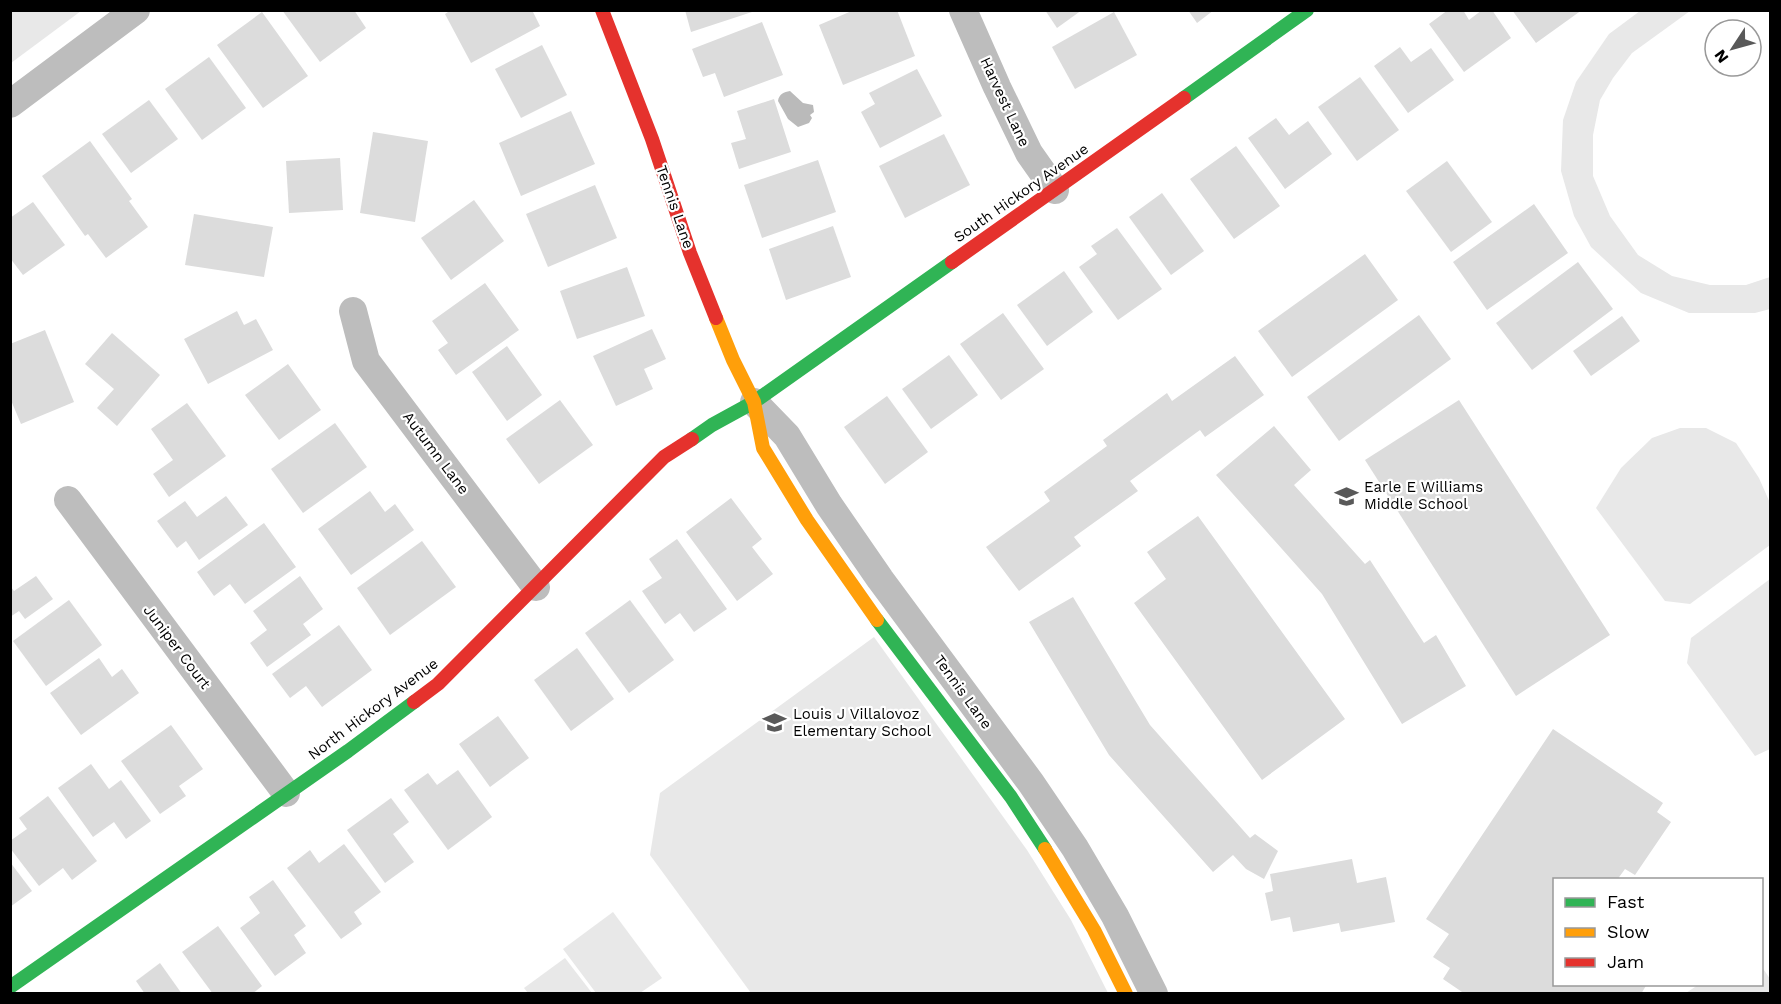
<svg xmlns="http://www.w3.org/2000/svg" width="1781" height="1004" font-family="'Work Sans',sans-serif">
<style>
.green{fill:#e8e8e8}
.water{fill:#bababa}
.building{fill:#dcdcdc}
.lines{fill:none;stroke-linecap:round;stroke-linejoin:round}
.street{stroke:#bdbdbd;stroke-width:28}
.fast{stroke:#30b455;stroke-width:14}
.slow{stroke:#ff9f0a;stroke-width:14}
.jam{stroke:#e5322d;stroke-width:14}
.labels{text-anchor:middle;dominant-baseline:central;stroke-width:4.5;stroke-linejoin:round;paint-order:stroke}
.street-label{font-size:15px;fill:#000;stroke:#fff}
.poi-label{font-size:15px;fill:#000;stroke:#fff;text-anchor:start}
</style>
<rect width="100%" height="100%" fill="#fff"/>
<g class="green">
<path d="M11 11H81L11 63Z"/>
<path d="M1640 11H1690L1632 53 1613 78 1600 100 1593 135V176L1610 216 1638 255 1672 276 1710 285H1746L1770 277V309L1755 313H1689L1641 293 1591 247 1574 216 1561 171 1563 120 1576 82 1609 34Z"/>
<path d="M1680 428H1706L1736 443 1759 478 1770 503V545L1690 604 1665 601 1596 508 1621 468 1652 438Z"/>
<path d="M1770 579V749L1755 756 1687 663 1691 638Z"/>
<path d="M874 637 1027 850 1071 920 1108 993H751L650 855 660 793Z"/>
<path d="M613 912 662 978 640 993H596L563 949Z"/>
<path d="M565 958 592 993H528L524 988Z"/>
<path d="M1762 967 1770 979V993H1686L1698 985 1762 984Z"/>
</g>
<path class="water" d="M790 91 803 103 813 105 814 112 810 115 812 118 809 123 798 127 788 119 778 101C779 94 784 92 790 91Z"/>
<g class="building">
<path d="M282 10H354L366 28 320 62Z"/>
<path d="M451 10H532L540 26 471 63 445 14Z"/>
<path d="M685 10H752V12L691 32Z"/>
<path d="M854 10H897L915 56 843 85 819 25Z"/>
<path d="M1045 10H1082L1057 28Z"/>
<path d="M1188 10H1214L1197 23Z"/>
<path d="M1448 10H1463L1469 20 1482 10H1492L1511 38 1464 72 1429 24Z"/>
<path d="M1512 10H1582L1536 43Z"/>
<path d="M262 12 308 76 263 108 217 45Z"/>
<path d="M1114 12 1137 55 1075 89 1052 47Z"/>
<path d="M762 22 783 75 724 97 715 73 703 77 692 49Z"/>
<path d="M542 45 567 95 521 118 495 69Z"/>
<path d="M1400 47 1411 62 1431 48 1454 80 1408 113 1374 66Z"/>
<path d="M209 57 246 108 202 140 165 89Z"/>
<path d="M917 69 942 116 880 148 861 112 875 104 869 93Z"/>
<path d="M1360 77 1399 130 1357 161 1318 107Z"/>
<path d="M774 99 791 152 739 169 731 143 746 139 737 111Z"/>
<path d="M149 100 178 139 131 173 102 134Z"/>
<path d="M571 111 595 164 521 196 499 143Z"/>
<path d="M1276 118 1289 135 1308 121 1332 154 1285 189 1248 138Z"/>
<path d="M373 132 428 141 415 222 360 213Z"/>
<path d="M944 134 970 185 905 218 879 166Z"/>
<path d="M90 141 132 199 129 201 148 227 106 258 88 234 85 236 42 176Z"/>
<path d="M1236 146 1280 206 1234 239 1190 179Z"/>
<path d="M340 158 343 210 289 213 286 161Z"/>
<path d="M818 160 836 212 762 238 744 185Z"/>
<path d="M1447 161 1492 222 1451 252 1406 191Z"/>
<path d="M595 185 617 238 548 267 526 214Z"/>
<path d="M1162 193 1204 251 1171 275 1129 217Z"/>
<path d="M474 200 504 241 451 280 421 238Z"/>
<path d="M33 202 65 245 23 275 10 258V218Z"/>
<path d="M1534 204 1568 253 1487 310 1453 262Z"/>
<path d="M194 214 273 227 264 277 185 265Z"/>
<path d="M833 226 851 277 786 300 769 249Z"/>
<path d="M1117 228 1162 289 1118 320 1079 267 1097 254 1091 246Z"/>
<path d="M1365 254 1398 300 1292 377 1258 331Z"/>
<path d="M1578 262 1613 309 1532 370 1496 323Z"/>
<path d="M627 267 645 316 577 339 560 291Z"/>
<path d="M1064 271 1093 312 1047 346 1017 305Z"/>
<path d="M485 283 519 330 456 375 438 350 448 343 432 321Z"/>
<path d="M237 311 244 325 256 319 273 350 208 384 184 339Z"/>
<path d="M1003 313 1044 369 1001 400 960 344Z"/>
<path d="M1419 315 1451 359 1339 441 1307 397Z"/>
<path d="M1622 316 1640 341 1591 376 1573 351Z"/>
<path d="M652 329 666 359 644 369 653 389 616 406 593 356Z"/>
<path d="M45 330 74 402 21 424 10 398V344Z"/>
<path d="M112 333 160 375 117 426 97 408 114 389 85 364Z"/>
<path d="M507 346 542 395 507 421 472 372Z"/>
<path d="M949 355 978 395 931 429 902 389Z"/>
<path d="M1235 356 1264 395 1205 437 1200 430 1130 481 1138 491 1074 537 1081 546 1019 591 986 547 1050 501 1044 492 1107 446 1103 440 1167 393 1172 401Z"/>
<path d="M288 364 321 410 279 440 245 395Z"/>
<path d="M887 396 928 452 885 484 844 427Z"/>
<path d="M560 400 593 445 539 484 506 439Z"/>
<path d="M1459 400 1610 635 1516 696 1365 460Z"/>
<path d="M187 403 226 456 169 497 153 474 173 460 151 429Z"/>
<path d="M335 423 367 467 303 513 271 469Z"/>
<path d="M1274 426 1311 470 1294 485 1365 564 1370 560 1424 643 1436 635 1466 686 1402 724 1322 594 1216 475Z"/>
<path d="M370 491 385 512 395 504 414 530 351 575 318 529Z"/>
<path d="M226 496 248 525 199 560 186 541 177 548 157 521 185 501 197 517Z"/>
<path d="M731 498 762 539 752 547 773 574 737 601 686 532Z"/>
<path d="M1198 516 1345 719 1262 780 1134 603 1166 579 1147 552Z"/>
<path d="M264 523 296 567 245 604 230 584 214 596 197 572Z"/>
<path d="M677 539 727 609 694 632 680 613 665 624 642 591 662 578 649 559Z"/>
<path d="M422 541 456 587 390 635 357 588Z"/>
<path d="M36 576 53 599 25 619 19 611 10 617V586L14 591Z"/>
<path d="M300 576 323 609 303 624 311 635 267 667 250 643 267 630 253 611Z"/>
<path d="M1073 597 1150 725 1250 838 1255 834 1278 851 1264 879 1246 869 1233 855 1213 872 1109 755 1029 622Z"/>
<path d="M69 600 102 645 46 686 13 641Z"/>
<path d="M630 600 674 660 629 693 585 633Z"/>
<path d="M339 625 372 670 322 707 306 686 290 698 272 674Z"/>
<path d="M577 648 614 699 571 731 534 680Z"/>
<path d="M99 658 112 677 122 669 139 693 81 735 50 693Z"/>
<path d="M498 716 529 758 490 787 459 744Z"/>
<path d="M171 725 203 769 179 786 186 796 160 814 121 761Z"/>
<path d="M1553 729 1663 803 1657 812 1671 822 1635 875 1625 869 1617 880H1554V984H1647L1641 994H1465L1443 979 1450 968 1433 957 1449 934 1426 919Z"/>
<path d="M91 764 109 789 121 780 151 821 126 839 114 822 93 837 58 788Z"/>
<path d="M458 770 492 817 448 850 404 790 428 773 437 785Z"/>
<path d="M48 796 97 861 72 880 63 868 39 886 10 848V841L27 829 19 818Z"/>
<path d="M391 798 409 822 393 834 414 862 385 883 347 830Z"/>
<path d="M344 844 381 892 354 912 362 924 341 939 287 868 310 850 319 863Z"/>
<path d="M1352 859 1357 883 1386 877 1395 922 1341 932 1339 923 1293 932 1290 917 1271 921 1265 893 1273 891 1270 874Z"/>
<path d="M10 862 32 891 10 907Z"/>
<path d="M273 880 306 926 294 935 306 953 275 976 240 928 260 913 249 897Z"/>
<path d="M218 926 262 986 252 994H213L182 952Z"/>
<path d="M160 963 182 994H145L136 981Z"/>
</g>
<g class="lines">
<g class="street">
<path d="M963 10 997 87 1029 153 1055 190"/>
<path d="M10 104 136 10"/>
<path d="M353 311 366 361 536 587"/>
<path d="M754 402 787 436 829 505 880 579 1031 783 1075 848 1115 916 1154 994"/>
<path d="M68 500 286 793"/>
</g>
<g class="fast">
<path d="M1184 98 1307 10"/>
<path d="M692 439 712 425 754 402 952 262"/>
<path d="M877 620 1011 797 1045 849"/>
<path d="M10 987 348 751 414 702"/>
</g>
<g class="slow">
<path d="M716 318 733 360 754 402 763 448 807 520 877 620"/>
<path d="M1045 849 1094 930 1126 994"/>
</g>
<g class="jam">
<path d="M602 10 652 139 690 253 716 318"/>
<path d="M952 262 1184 98"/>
<path d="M414 702 438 684 664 457 692 439"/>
</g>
</g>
<defs>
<symbol id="school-bare" viewBox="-9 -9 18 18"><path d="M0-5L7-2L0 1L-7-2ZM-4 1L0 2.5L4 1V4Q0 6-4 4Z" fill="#595959" stroke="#fff" stroke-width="2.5" paint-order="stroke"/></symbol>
</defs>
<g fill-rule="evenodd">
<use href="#school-bare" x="1330" y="480" width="33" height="33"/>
<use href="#school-bare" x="758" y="706" width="33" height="33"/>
</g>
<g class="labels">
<g class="street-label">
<text transform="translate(1005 102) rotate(65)">Harvest Lane</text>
<text transform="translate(1021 193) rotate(-35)">South Hickory Avenue</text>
<text transform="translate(675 207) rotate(71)">Tennis Lane</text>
<text transform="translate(436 453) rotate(53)">Autumn Lane</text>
<text transform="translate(177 647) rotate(53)">Juniper Court</text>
<text transform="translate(963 692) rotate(54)">Tennis Lane</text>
<text transform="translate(373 709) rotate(-37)">North Hickory Avenue</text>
</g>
<g class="poi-label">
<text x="1364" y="487">Earle E Williams<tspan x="1364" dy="17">Middle School</tspan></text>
<text x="793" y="714">Louis J Villalovoz<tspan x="793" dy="17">Elementary School</tspan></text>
</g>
</g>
<rect width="1781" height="1004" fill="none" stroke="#000000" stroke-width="24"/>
<rect x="1553" y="878" width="210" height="108" fill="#ffffff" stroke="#999999" stroke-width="1.5"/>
<rect x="1565" y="898" width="30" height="9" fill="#30b455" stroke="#999999" stroke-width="1.5"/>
<text x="1607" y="908" font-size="18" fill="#000000">Fast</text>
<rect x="1565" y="928" width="30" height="9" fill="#ff9f0a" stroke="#999999" stroke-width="1.5"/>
<text x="1607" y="938" font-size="18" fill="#000000">Slow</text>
<rect x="1565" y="958" width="30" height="9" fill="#e5322d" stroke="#999999" stroke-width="1.5"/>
<text x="1607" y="968" font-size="18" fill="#000000">Jam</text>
<g transform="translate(1733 48) rotate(234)"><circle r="28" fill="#ffffff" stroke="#999999" stroke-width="1.5"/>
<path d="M0-4.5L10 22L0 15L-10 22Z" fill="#595959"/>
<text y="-9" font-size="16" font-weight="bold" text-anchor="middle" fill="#000000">N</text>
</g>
</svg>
